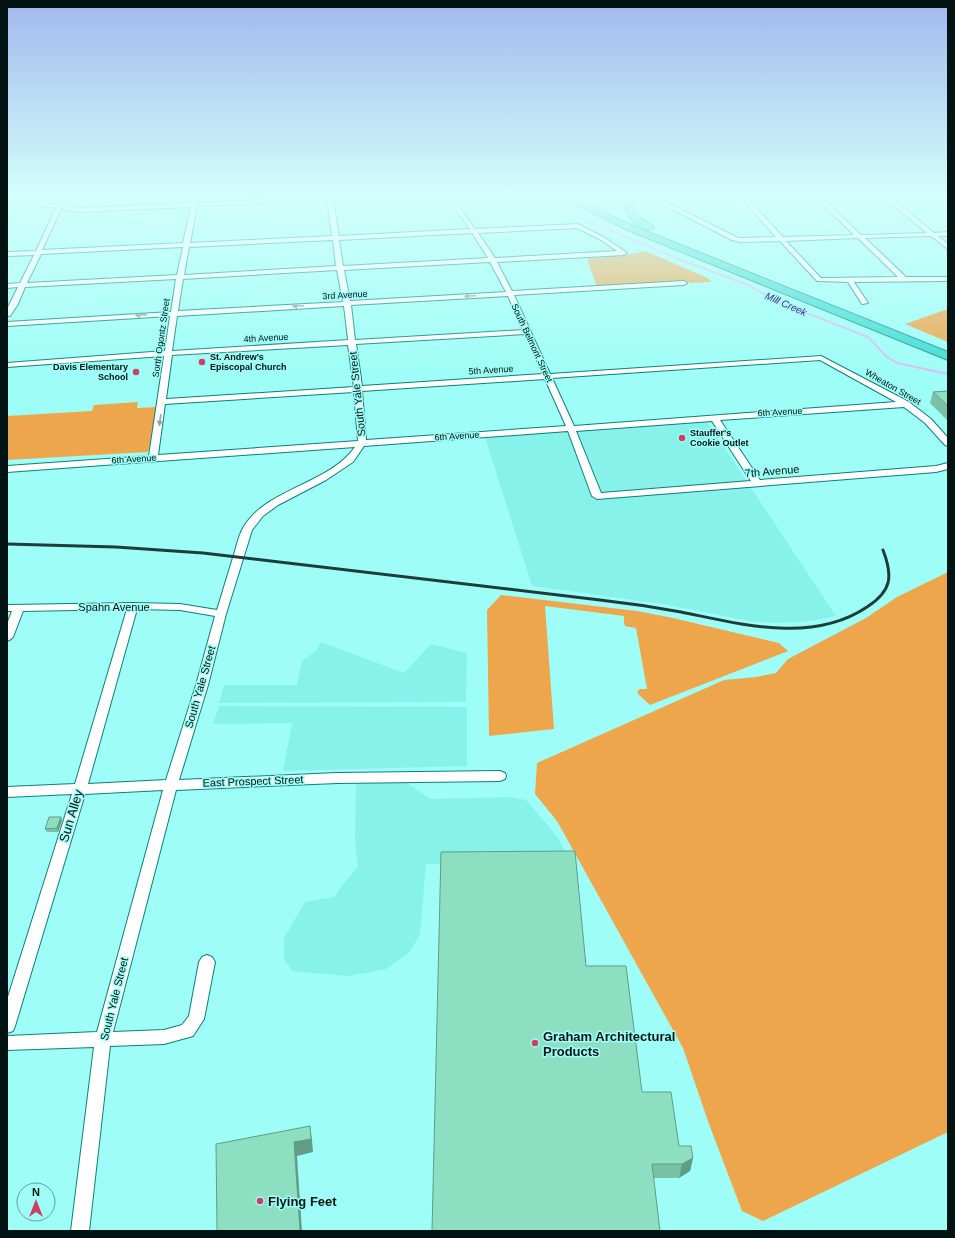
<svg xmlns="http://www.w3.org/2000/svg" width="955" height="1238" font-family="Helvetica,sans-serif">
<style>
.built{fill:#87f2ea}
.green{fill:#eea64d}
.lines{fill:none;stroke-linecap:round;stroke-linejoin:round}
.stream{stroke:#dcbdf7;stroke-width:2}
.minor-casing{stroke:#09807a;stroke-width:2}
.highway-casing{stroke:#2b9790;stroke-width:2}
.minor{fill:#fff;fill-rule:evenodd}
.highway{fill:#41ded4;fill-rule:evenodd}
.rail{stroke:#1d3d3b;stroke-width:3}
.wall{fill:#78c0a6}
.shaded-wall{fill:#629c87}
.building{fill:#8cdfc1;stroke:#629c87}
.oneway{fill:#99a1a0}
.poi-dot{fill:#ce3f64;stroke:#9efef7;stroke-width:1.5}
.labels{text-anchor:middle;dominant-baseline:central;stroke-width:3;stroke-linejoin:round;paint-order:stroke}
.far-street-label{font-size:9px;fill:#011312;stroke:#9efef7}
.far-poi-label{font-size:9px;font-weight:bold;fill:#011312;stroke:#9efef7;text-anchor:start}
.far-water-label{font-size:10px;font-style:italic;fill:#5d1686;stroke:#9efef7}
.street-label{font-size:11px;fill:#011312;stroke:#9efef7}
.near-street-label{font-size:13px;fill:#011312;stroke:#9efef7}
.near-poi-label{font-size:13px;font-weight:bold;fill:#011312;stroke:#9efef7;text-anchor:start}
</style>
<rect width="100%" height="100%" fill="#9efef7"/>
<g class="built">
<path d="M706 420 836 616 811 621 782 623 755 622 662 604 532 586 485 437Z"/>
<path d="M321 642 404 673 431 644 467 653 466 702 219 703 224 685H297L302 661 317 650Z"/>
<path d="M219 706 467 707V766L283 771 292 723 213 724Z"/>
<path d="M405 780 411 786 431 799 511 797 526 800 559 839 570 862 426 864 420 934 410 952 386 969 349 976 292 971 284 959V938L305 902 335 897 342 885 358 867 355 841 356 788 358 781Z"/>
</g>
<g class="green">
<path d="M645 251 706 277 712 282 692 283 683 281 597 287 587 259 625 255Z"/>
<path d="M948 309V342L905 324Z"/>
<path d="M138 402 137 408 158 407 148 452 7 460V416L92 411 94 405Z"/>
<path d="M948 572V1132L763 1221 742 1211 709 1124 683 1048 557 821 535 794 537 763 724 680 756 677 776 673 788 659 866 618 897 597Z"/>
<path d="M501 595 637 611 673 618 779 643 788 651 650 705 638 694 637 692 640 689H647L636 628 625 626 624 623V616L545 606 554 729 489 736 487 610Z"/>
</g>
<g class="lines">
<path class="stream" d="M532 198 681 260 748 285 776 301 868 337 887 357 897 363 948 374"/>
<defs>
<g id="minor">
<path d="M25 198C40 198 49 209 64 202L67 204 65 206 80 208 191 203 193 198H197V203L297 198H338L333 200 339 236 470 229 447 198H453L475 229 578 224 605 238 627 253 624 255 497 262 512 291 684 281 687 283 684 285 514 295 550 374 821 356 909 402 931 419 948 438V446L945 445 925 423 904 407 720 420 760 480 936 466 948 463V469L936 472 597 499 592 496 568 431 364 446 353 462 326 480 278 505 263 516 252 530 226 614 208 685 179 780 337 773 500 771 505 773 506 776 505 779 500 781 337 783 176 790 113 1032 164 1030 182 1025 189 1016 199 962 202 957 207 955 212 957 215 962 204 1019 193 1036 164 1044 110 1046 89 1231H71L94 1047 7 1050V1036L97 1032 163 790 85 794 15 1026 13 1031 7 1033V1000L72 794 7 797V787L75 784 127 609 23 611 13 637 11 639 7 641V624L12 611H7V605L133 603 180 604 217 610C223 590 229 571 235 551 237 544 239 535 243 528 266 488 328 485 355 447L7 472V466L149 456 164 356 7 367V363L165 351 170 316 7 326V322L171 312 176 279 25 287 18 304 10 316H7V309L18 287 7 288V284L20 283 34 255 7 256V252L36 251 56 208 36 205ZM327 200 332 236 190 243 197 206ZM191 207 183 243 42 250 61 209 80 212ZM577 228 601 240 617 251 495 258 478 233ZM472 233 488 258 343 266 339 240ZM333 240 336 266 184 275 189 247ZM183 247 177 275 27 283 41 254ZM490 262 506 292 350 301 344 270ZM337 270 343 302 178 311 183 279ZM508 296 523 330 355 340 351 305ZM344 306 348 340 172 351 177 316ZM525 334 543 374 362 386 356 344ZM348 345 354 387 166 399 172 355ZM820 360 896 402 574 426 552 378ZM545 379 566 426 366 440 362 391ZM354 392 358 441 158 455 165 404ZM712 421 751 481 601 493 576 431ZM137 609 180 610 215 616 196 685 166 780 88 784Z"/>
<path d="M650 198H658L736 237 740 238 776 237 741 198H747L783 237 854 235 816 198H822L861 235 927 233 885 198H892L934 233 948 232V236H938L948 244V249L931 236 865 238 906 277H948V281L854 282 868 303 862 304 848 282 817 281 780 241 740 242 732 240ZM858 238 898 277 821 278 786 241Z"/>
</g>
<g id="highway">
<path d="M563 198H574L631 225 948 352V360L625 229Z"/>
<path d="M630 198H638L633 206C635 219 646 219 654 227L652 229C640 232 626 218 625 206Z"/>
</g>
</defs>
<use href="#minor" class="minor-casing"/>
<use href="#highway" class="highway-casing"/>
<use href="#minor" class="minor"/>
<use href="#highway" class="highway"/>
<path class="rail" d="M7 544 116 547 203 553 600 600C627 603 654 607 681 612 741 624 812 644 867 607 892 591 893 576 883 550"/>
</g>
<g class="wall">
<path d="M948 391V421L930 403 933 392Z"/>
<path d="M62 820 58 832H47L45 829Z"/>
<path d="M586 966 642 1092 679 1146 693 1158 690 1171 679 1178H653Z"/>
</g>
<g class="shaded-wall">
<path d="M61 817 62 820 58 832 57 828Z"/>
<path d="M310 1126 312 1140 313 1152 297 1156 302 1231H300L294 1142Z"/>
<path d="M693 1158 690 1171 679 1178 682 1164Z"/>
</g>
<g class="building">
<path d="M948 391V406L933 392Z"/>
<path d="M49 817H61L57 828 45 829Z"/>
<path d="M575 851 586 966H626L642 1092H671L679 1146H691L693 1158 682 1164H652L660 1231H432L441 852Z"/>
<path d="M310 1126 311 1139 294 1142 300 1231H217L216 1144Z"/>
</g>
<defs><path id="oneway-solid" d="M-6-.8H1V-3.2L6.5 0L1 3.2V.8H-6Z"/></defs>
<g class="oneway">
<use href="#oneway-solid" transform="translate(470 296) rotate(176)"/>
<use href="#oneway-solid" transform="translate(298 306) rotate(177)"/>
<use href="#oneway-solid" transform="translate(141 315) rotate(176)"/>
<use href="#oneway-solid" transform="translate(160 420) rotate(98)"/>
</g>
<linearGradient id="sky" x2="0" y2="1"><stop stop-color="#a3b8ee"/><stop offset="0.53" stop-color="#d3fffb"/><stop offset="1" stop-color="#d3fffb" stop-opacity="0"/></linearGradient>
<rect width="955" height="371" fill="url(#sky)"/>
<g class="poi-dot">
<circle cx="202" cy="362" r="4"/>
<circle cx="136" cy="372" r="4"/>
<circle cx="682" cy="438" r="4"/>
<circle cx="535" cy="1043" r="4"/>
<circle cx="260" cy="1201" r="4"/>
</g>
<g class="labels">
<g class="far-street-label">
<text transform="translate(345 295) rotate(-3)">3rd Avenue</text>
<text transform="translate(161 338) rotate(-82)">Sorth Ogontz Street</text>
<text transform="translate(266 338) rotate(-3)">4th Avenue</text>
<text transform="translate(532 343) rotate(65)">South Belmont Street</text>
<text transform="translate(491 370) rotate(-4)">5th Avenue</text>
<text transform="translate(893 387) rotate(30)">Wheaton Street</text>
<text transform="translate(780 412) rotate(-3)">6th Avenue</text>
<text transform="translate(457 436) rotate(-4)">6th Avenue</text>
<text transform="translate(134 459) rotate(-4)">6th Avenue</text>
</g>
<g class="far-poi-label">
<text x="210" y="357">St. Andrew's<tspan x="210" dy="10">Episcopal Church</tspan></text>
<text x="128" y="367" text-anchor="end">Davis Elementary<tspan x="128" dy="10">School</tspan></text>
<text x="690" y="433">Stauffer's<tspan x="690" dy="10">Cookie Outlet</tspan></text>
</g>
<g class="far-water-label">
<text transform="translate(786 304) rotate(24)">Mill Creek</text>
</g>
<g class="street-label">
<text transform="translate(357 394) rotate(-96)">South Yale Street</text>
<text transform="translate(772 471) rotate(-5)">7th Avenue</text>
<text x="114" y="607">Spahn Avenue</text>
<text transform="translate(200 687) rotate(-74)">South Yale Street</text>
<text transform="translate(253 781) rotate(-2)">East Prospect Street</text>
<text transform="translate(114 999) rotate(-76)">South Yale Street</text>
</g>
<g class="near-street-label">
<text transform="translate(71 816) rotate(-73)">Sun Alley</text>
</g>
<g class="near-poi-label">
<text x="543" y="1036">Graham Architectural<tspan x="543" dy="15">Products</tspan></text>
<text x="268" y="1201">Flying Feet</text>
</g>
</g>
<rect width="955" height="1238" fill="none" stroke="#011312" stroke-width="16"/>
<g transform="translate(36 1202)"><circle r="19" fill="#9efef7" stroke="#5fa09b"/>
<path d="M0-3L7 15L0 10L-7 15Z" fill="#ce3f64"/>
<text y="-6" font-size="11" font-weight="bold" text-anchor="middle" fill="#011312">N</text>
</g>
</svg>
